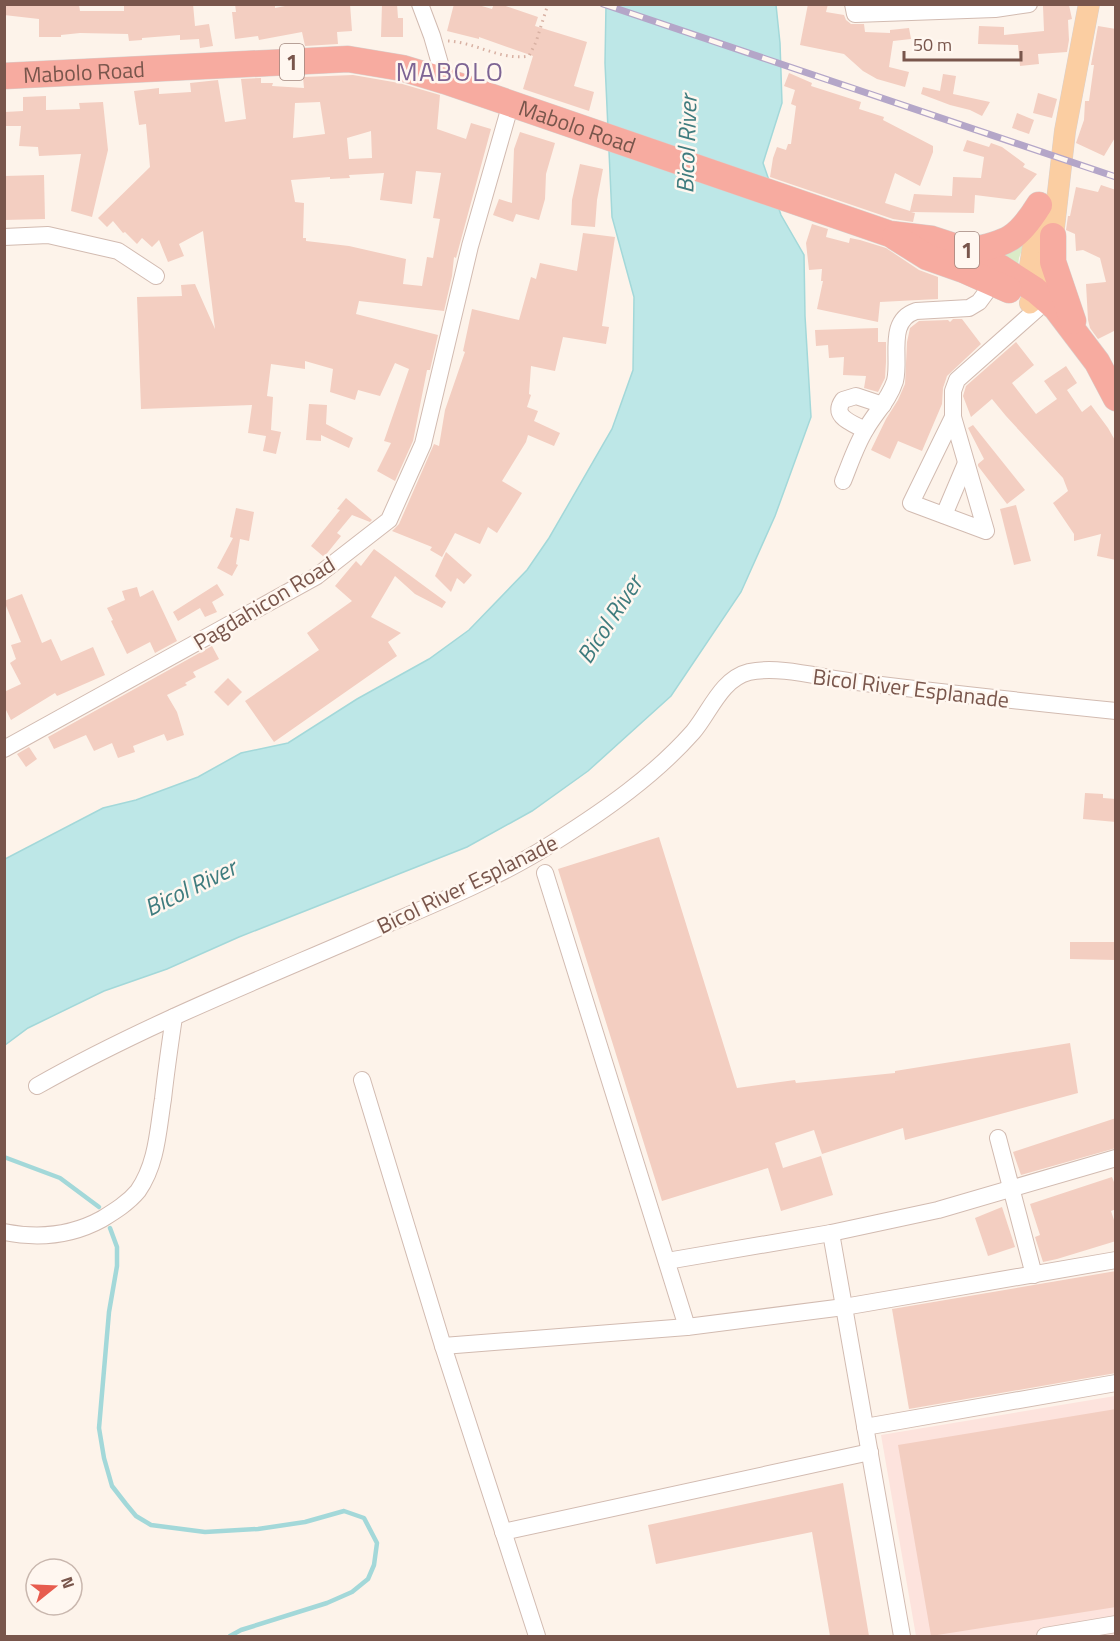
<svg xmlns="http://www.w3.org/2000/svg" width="1120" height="1641" font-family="'Titillium Web',sans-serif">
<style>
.commercial{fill:#fde3dd}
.green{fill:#dbebc7}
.water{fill:#bde7e7;stroke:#a3d8d9;stroke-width:1.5}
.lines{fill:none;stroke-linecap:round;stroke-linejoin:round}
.stream{stroke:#a3d8d9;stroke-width:4.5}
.building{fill:#f3cec1;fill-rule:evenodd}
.minor-casing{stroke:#d2bbb1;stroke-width:18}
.major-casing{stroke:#d9d0cd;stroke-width:22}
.highway-casing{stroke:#d9d0cd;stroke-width:27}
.path{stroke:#d8b1a3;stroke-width:3;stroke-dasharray:1.5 4.5;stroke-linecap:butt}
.minor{stroke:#fff;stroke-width:16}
.major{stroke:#fbcea2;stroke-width:21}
.highway{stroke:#f7aba0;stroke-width:26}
.rail-casing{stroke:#b4a6c8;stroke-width:7}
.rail{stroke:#fff7f0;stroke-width:4.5;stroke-dasharray:14;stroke-linecap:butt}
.labels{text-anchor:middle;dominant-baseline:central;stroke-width:5;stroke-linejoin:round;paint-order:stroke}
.shield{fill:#fff7f0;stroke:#a1867d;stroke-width:1.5}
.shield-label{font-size:21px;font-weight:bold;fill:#79564c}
.street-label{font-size:22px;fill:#79564c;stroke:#fff7f0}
.water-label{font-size:24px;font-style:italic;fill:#3f7c7e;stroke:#fff7f0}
.quarter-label{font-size:26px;letter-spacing:1.5px;fill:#7d6494;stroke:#fff7f0}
</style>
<rect width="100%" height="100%" fill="#fdf3ea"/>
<path class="commercial" d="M1115 1396V1636H916L881 1435Z"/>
<path class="green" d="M1026 239 1019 258 1017 274 991 257Z"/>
<path class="water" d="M606 5H776L780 43 782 103 763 163 781 215 804 255 805 316 811 417 775 516 741 592 671 696 588 771 532 811 467 847 239 937 167 969 104 991 28 1028 5 1045V859L103 808 136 800 198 777 241 753 288 743 357 699 429 659 469 630 527 570 549 538 612 429 633 370 634 297 612 217 605 63Z"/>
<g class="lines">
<g class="stream">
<path d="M4 1157 60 1178 99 1207"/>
<path d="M110 1228 117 1247V1266L109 1312 99 1428 104 1458 112 1486 126 1504 136 1516 151 1525 205 1532 258 1529 305 1522 344 1511 364 1518 377 1543 374 1565 368 1579 352 1592 327 1603 241 1630 230 1636"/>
</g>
</g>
<g class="building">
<path d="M4 4 79 5 80 11H124V4H193L195 26 209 24 213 46 200 48 199 39 180 40V35L142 38V40L129 41 128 34 80 33 61 35V37H39V19L4 15Z"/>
<path d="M235 4H275V8L295 4H350L352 31 337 32 338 44 305 46 302 32 259 40 258 36 235 39 232 12H236Z"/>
<path d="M382 4H397L398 18H403V37H381Z"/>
<path d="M454 4H475L492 9 494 4H500L538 17 535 26 587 42 574 86 594 92 589 111 523 89 533 56 479 37V39L447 31Z"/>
<path d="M808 4H828L826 12 844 15 846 20 851 24H864L865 32 890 33V30L909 28 911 39 893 41 889 67 909 72 905 87 877 79 863 71 844 54 800 45Z"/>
<path d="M1069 5 1072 19 1068 20 1069 40 1067 52 1038 54 1039 64 1020 66 1018 45 978 44 979 26 1004 27V35L1044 31 1043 6Z"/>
<path d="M1098 26 1116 29V136L1104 156 1076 143 1084 120 1085 101H1089L1094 65H1091Z"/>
<path d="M789 73 812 83 811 86 861 102 859 109 884 117 883 120 933 146V152L920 186 895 173 885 203 910 211 914 194 952 196 953 177 981 178 984 157 963 151 967 140 989 147 991 143 1002 147 1025 164 1023 167 1037 174 1015 200 975 195 974 213 911 212 915 213 913 222 893 219 770 177 773 158 777 147 786 150 788 144H791L796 106 791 104 795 90 784 86Z"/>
<path d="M943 74 956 76 953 94 990 102 982 116 970 110 950 105 921 94 923 87 940 91Z"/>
<path d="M353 75 399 83 440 95 437 129 466 139 471 123 491 129 456 258 454 257 452 276 444 311 359 301 356 314 438 335 430 370H427L413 441 395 481 377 471 391 443 384 441 409 369 395 363 380 396 358 390 355 400 330 392 333 369 305 361V369L271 364 267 396 273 397 271 430 281 432 276 454 263 451 266 436 248 433 252 405 141 409 137 297 182 296 181 285 195 284 215 329 203 231 179 244 184 256 168 262 159 240 152 247 142 238 137 244 125 232 123 233 113 221 107 227 98 218 150 167 146 124 139 125 134 91 159 88V94L191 92 190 83 218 80 225 122 246 119 241 79 261 78V83H273L272 86 304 88 303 77ZM320 102 325 134 293 138 295 103ZM371 131 372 158 349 159 347 138ZM416 171 441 173 433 218 440 219 433 258 427 257 422 286 403 284 406 259 349 246 306 241V238H303L304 203 295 202 291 180 330 177V179L350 178 349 175 384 173 380 200 412 204Z"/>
<path d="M1038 93 1057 99 1052 118 1033 113Z"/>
<path d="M46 96V110L80 109 79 103 103 102 108 150 92 217 71 211 81 154 39 156 38 147 19 146 21 126H6L5 112 23 111V97Z"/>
<path d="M1017 113 1034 120 1029 134 1012 128Z"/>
<path d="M520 132 555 143 546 174 545 199 539 220 516 214 513 222 493 215 499 199 512 203 514 149Z"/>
<path d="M580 164 603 169 597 200 595 227 571 225 572 200Z"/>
<path d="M44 175 45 219 4 220V176Z"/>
<path d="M1101 185 1116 190V330L1098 339 1090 328 1088 320 1086 284 1106 282 1100 258 1083 250 1076 251 1075 234 1066 230 1068 216H1070L1076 187 1098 192Z"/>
<path d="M812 224 828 229 826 237 849 243 850 238 860 240 886 248 919 270 938 277V299L880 302 878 322 817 309 823 281H821L822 269 809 270 806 243Z"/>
<path d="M583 233 615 237 602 326 609 327 606 344 563 337 555 371 531 366 529 394 531 395 527 407 538 411 534 421 560 433 554 446 528 435 526 442 502 481 522 493 497 533 488 527 480 544 455 533 442 557 430 550 432 547 392 531 399 524 434 444 439 446 445 410 465 352 463 351 472 309 519 320 531 277 536 279 540 263 577 271Z"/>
<path d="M953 319H962L981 344 947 376 943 388 942 404 922 451 898 441 890 459 871 450 886 419 898 400 905 384 907 342 910 328 919 321 948 320 950 322Z"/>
<path d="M878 328V342H886V362L885 378 878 392 864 388 866 376 843 375 844 357 829 358 828 345 816 346 815 330Z"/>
<path d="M1016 342 1034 365 1012 383 1036 414 1057 399 1044 381 1066 366 1077 383 1067 390 1082 412 1091 405 1108 428 1116 442V560L1097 556 1101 534 1074 541V534L1053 503 1068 491 1063 478 1006 416 992 399 971 417 963 396 966 386Z"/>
<path d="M309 404 327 405 326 424 353 438 349 448 321 435V441L306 440Z"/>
<path d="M973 425 1025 490 1007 504 978 466V464L984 459 968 428Z"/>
<path d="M346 498 372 520 370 522 352 515 337 533 341 536 324 557 311 546 340 510 337 509Z"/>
<path d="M1016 505 1031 561 1014 565 1000 509Z"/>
<path d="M236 508 254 512 249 541 240 539 236 564 238 565 232 576 217 568 233 538 230 537Z"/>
<path d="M374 549 446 602 442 608 415 594 395 576 371 617 401 633 388 642 397 656 274 742 245 701 319 650 307 633 352 601 335 586 356 561 361 566Z"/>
<path d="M446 552 472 575 464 584 457 578 451 592 435 576Z"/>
<path d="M217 584 224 595 212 602 217 612 205 617 200 608 178 621 173 612Z"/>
<path d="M137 587 140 597 153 590 177 641 155 653 150 642 127 654 111 621 113 620 107 608 125 600 122 591Z"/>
<path d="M22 594 42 643 51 639 61 661 93 647 105 675 57 696 55 693 11 720 4 706V692L21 684 10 663 16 659 11 645 21 642 4 601Z"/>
<path d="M212 646 219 659 193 672 196 677 185 683 187 685 167 695 177 712 184 735 167 741 164 734 133 746 135 752 118 758 112 743 94 751 86 735 54 749 48 737Z"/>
<path d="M228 678 242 692 228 706 214 692Z"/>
<path d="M29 747 37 759 26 767 17 754Z"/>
<path d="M1085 793 1103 794V798L1116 799V822L1083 819Z"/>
<path d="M659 837 737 1088 795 1080 796 1083 895 1073V1071L1070 1043 1078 1093 905 1140 903 1128 822 1154 814 1130 775 1143 783 1168 821 1156 833 1195 781 1211 768 1168 662 1201 558 869Z"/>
<path d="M1070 942H1116V960L1070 959Z"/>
<path d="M1116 1118V1148L1021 1175 1013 1152Z"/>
<path d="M1112 1177 1116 1187V1209L1111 1211 1116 1226V1241L1057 1259 1043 1262 1035 1237 1040 1235 1030 1204Z"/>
<path d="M1002 1207 1015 1247 988 1256 975 1218Z"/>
<path d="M1116 1271V1373L909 1409 892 1309Z"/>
<path d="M1116 1409V1607L931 1636 898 1445Z"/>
<path d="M843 1483 869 1636H830L812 1532 656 1564 648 1525Z"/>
</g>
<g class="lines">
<defs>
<g id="minor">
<path d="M420 4 432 36 445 81"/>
<path d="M853 4 855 14 995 9 1029 4"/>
<path d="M4 237 48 235 118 251 156 276"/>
<path d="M953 417 911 503 986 531 953 417V391L957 380 1037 309"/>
<path d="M865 430C852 423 831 417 843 400L856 396 883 405"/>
<path d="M843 481C850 464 856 445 866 429 875 413 889 400 895 381 901 358 886 321 916 311L969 308 979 302 993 283"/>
<path d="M944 515 966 463"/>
<path d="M4 749 317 576 389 520 423 444 470 246 511 103"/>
<path d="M545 873 687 1327"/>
<path d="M362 1080 443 1346 537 1636"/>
<path d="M37 1086C148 1023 267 977 383 926 441 901 502 876 556 841 605 810 654 776 693 732 710 712 721 679 749 672 781 665 825 679 857 682 943 693 1029 702 1116 711"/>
<path d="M998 1138 1034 1275"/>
<path d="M4 1232C39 1239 71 1236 102 1219 115 1211 128 1203 138 1191 157 1164 158 1130 163 1099 166 1072 170 1044 174 1017"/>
<path d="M831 1233 902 1636"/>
<path d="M667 1261 831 1233 938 1210 1116 1158"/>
<path d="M443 1346 687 1327 844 1307 1116 1260"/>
<path d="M865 1427 1116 1383"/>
<path d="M503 1532 870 1452"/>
<path d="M1045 1636 1116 1624"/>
</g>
<g id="major">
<path d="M1027 285 1040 203"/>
<path d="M1030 303 1046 265 1053 236 1065 131 1089 4"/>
</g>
<g id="highway">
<path id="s1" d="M4 76 348 59 402 68 445 81 890 234 932 239 969 251 1001 268 1035 290 1056 308 1097 362 1116 398"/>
<path d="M1053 236V262L1073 321"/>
<path d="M895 237 927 257 964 270 1009 290"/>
<path d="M969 251C1008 243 1018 239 1039 205"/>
</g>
</defs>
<use href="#minor" class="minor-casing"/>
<use href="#major" class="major-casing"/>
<use href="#highway" class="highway-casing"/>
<path class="path" d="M448 41C475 42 501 61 529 56L536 42 548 4"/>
<use href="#minor" class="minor"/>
<use href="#major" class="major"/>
<use href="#highway" class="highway"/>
<defs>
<path id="rail" d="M603 4 1116 177"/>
</defs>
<use href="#rail" class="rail-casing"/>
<use href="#rail" class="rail"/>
</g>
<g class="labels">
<g class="shield">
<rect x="280" y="44" width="24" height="36" rx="4.5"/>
<rect x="955" y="232" width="24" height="36" rx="4.5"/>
</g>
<g class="shield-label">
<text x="292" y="62">1</text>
<text x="967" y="250">1</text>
</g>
<g class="street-label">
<text stroke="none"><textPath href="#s1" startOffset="80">Mabolo Road</textPath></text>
<text stroke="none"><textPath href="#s1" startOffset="584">Mabolo Road</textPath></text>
<text transform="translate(264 603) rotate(-31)">Pagdahicon Road</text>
<text transform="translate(911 688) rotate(7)">Bicol River Esplanade</text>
<text transform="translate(467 884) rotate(-26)">Bicol River Esplanade</text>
</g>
<g class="water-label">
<text transform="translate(686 144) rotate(-88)">Bicol River</text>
<text transform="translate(609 619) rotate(-57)">Bicol River</text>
<text transform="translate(190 887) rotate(-26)">Bicol River</text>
</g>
<g class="quarter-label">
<text x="450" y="71">MABOLO</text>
</g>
</g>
<rect width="1120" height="1641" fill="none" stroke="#79564c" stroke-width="12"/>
<g transform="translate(54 1587) rotate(72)"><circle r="28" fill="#fff7f0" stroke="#c9b7ae" stroke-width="1.5"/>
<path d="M0-4.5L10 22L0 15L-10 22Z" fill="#e75c4e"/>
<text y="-9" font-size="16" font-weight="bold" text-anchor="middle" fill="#79564c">N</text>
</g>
<path d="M904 51v9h117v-9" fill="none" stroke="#79564c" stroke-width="3"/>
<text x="913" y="51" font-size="18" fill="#79564c" stroke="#fff7f0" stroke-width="4.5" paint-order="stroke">50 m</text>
</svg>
